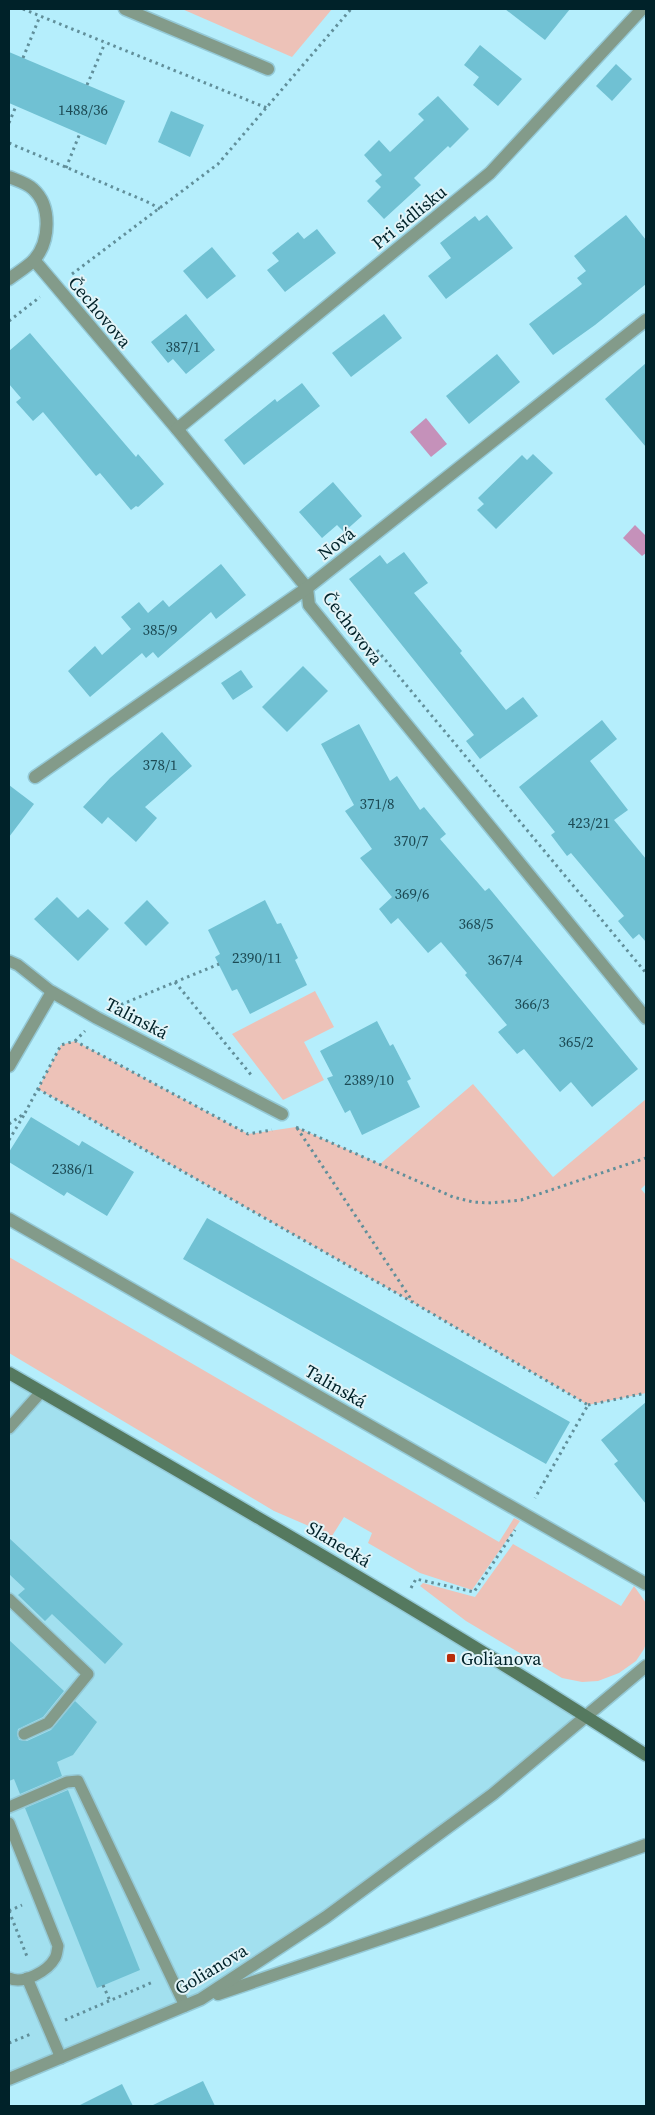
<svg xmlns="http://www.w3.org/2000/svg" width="655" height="2115" font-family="'Source Serif 4',serif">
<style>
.built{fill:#a2e0ef}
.green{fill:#edc2b8}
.water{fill:#c591ba}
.building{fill:#70c1d3}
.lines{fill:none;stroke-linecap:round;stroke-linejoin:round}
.service-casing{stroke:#94c9d6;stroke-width:14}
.minor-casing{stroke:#94c9d6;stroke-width:15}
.secondary-casing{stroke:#94c9d6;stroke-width:15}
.path{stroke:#618f9a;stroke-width:3;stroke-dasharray:2.5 4;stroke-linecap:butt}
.service{stroke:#839b8a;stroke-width:11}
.minor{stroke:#839b8a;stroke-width:12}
.secondary{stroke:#55795f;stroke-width:12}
.poi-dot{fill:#b82d0b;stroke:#e2f4f8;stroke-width:2}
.labels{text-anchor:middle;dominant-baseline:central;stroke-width:4;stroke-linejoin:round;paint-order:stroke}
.number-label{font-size:15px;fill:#1c4a54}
.street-label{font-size:18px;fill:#002229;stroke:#e2f4f8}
.poi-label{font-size:18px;fill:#002229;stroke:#e2f4f8;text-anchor:start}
</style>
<rect width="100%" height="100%" fill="#b5eefc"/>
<path class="built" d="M9 1373 586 1716 493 1794 201 1999 9 2079Z"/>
<g class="green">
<path d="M182 9H332L292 57Z"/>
<path d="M315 991 334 1027 304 1042 324 1080 283 1100 232 1034Z"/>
<path d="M75 1041 248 1134 296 1127 380 1164 473 1084 553 1177 646 1099V1184L641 1189 646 1195V1393L588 1405 414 1303 38 1089 61 1045Z"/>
<path d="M9 1257 499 1542 514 1518 520 1521 472 1590 420 1573 368 1543 372 1533 344 1517 332 1536 274 1511 9 1353Z"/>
<path d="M513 1544 621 1606 634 1586 646 1603V1643L644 1649 636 1661 619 1673 598 1681 582 1682 562 1678 466 1621 420 1586 423 1583 475 1597Z"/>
</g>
<g class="water">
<path d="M426 418 447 444 431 457 410 432Z"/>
<path d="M635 525 646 536V553L642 556 623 538Z"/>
</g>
<g class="building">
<path d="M505 9H570L545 40Z"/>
<path d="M480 45 522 79 498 106 473 85 479 77 464 65Z"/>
<path d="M9 52 125 101 106 145 9 103Z"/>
<path d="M616 64 632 79 612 101 596 86Z"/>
<path d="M438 96 469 129 450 148 448 146 414 178 421 185 384 219 367 201 381 187 375 181 382 175 364 155 379 140 390 152 424 120 418 114Z"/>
<path d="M171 111 204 125 190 157 158 142Z"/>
<path d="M487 215 513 248 446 299 428 276 451 258 440 243 475 216 479 221Z"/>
<path d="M626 215 646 240V284L595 325 553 355 529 324 582 284 577 278 586 271 574 256Z"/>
<path d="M317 229 336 253 285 292 267 270 279 261 272 253 298 232 304 239Z"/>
<path d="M212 247 236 276 207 299 183 271Z"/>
<path d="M186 314 215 350 186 374 173 359 168 363 151 342Z"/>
<path d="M384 314 402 338 351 377 332 353Z"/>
<path d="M30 333 136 457 138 454 164 484 138 507 136 506 131 510 100 473 96 476 43 412 33 421 16 402 21 398 9 384V351Z"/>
<path d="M497 354 520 382 469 424 446 396Z"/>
<path d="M646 363V447L605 399Z"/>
<path d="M302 383 320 406 244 465 224 440 275 399 277 402Z"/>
<path d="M533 454 553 473 496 529 477 510 484 504 478 498 522 455 527 460Z"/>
<path d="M333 482 362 516 344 532 337 525 322 538 299 512Z"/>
<path d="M404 552 428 583 414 593 462 651 460 653 506 710 523 697 538 716 480 759 466 741 474 735 349 579 380 555 387 564Z"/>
<path d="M221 564 246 595 216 619 211 612 158 658 153 652 146 658 142 653 90 697 68 671 95 646 102 655 131 629 121 617 139 602 148 613 163 600 169 607Z"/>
<path d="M303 666 328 691 287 732 262 707Z"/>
<path d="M241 670 253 687 233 700 221 683Z"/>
<path d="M602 720 617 739 590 761 628 810 614 820 646 859V942L639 934 633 939 618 921 624 916 571 853 567 856 551 835 555 832 519 787Z"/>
<path d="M359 724 390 781 397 776 420 810 424 807 446 834 440 839 485 891 489 888 638 1069 592 1107 571 1082 560 1092 524 1049 517 1054 498 1032 507 1025 465 975 467 973 441 942 428 953 398 918 391 924 379 909 392 897 360 858 372 849 345 811 354 805 321 744Z"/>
<path d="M162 732 192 766 145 807 157 818 136 842 108 817 102 824 83 807 110 778Z"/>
<path d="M9 785 34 804 9 837Z"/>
<path d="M57 897 78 918 88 909 109 929 78 961 34 919Z"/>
<path d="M147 900 169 923 146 946 124 923Z"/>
<path d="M265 900 277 924 281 923 298 958 295 960 307 985 250 1014 237 989 232 991 215 957 220 954 208 930Z"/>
<path d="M377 1021 390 1046 393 1044 411 1079 407 1081 420 1107 362 1135 350 1110 345 1113 327 1078 333 1076 320 1051Z"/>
<path d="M31 1117 79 1146 82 1141 134 1172 107 1216 67 1192 64 1196 9 1162V1152Z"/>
<path d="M207 1218 570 1422 546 1464 183 1259Z"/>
<path d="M646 1402V1504L614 1464 618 1461 601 1440Z"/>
<path d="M9 1538 123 1644 105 1664 52 1614 45 1621 18 1595 25 1589 9 1574Z"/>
<path d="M9 1640 64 1691 43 1717 18 1729 17 1734 19 1740 27 1741 51 1730 75 1701 97 1722 73 1755 57 1762 62 1776 20 1794 14 1779 9 1781Z"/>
<path d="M68 1790 140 1970 97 1988 25 1808Z"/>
<path d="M203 2081 215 2106H151Z"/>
<path d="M122 2084 133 2106H78Z"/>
</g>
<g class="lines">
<defs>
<g id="service">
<path d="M9 961 18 965 52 992"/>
<path d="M9 1428 41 1392"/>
<path d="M9 1599 88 1674 48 1723 24 1734"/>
<path d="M9 1807 67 1782 78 1781 185 2006"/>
<path d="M9 1823 58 1946C57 1950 57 1955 55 1958 48 1971 23 1985 9 1978"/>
<path d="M27 1978 61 2058"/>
</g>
<g id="minor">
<path d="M125 9 268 69"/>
<path d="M9 177C16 180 27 183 33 189 52 206 50 242 34 260 27 267 17 273 9 279"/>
<path d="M34 260 177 429 307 588 309 605 646 1018"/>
<path d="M177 429 490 173 642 9"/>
<path d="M35 777 307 588 646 320"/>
<path d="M9 1066 52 992 97 1018 282 1114"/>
<path d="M9 1219 646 1584"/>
<path d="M218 1994 430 1922 646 1845"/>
<path d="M9 2079 201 1999 326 1917 493 1794 646 1666"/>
</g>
<path id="secondary" d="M9 1373C223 1497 438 1620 646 1755"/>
</defs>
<use href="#service" class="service-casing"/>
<use href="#minor" class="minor-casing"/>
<use href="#secondary" class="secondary-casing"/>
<g class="path">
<path d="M23 9 267 108"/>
<path d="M23 58 40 16"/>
<path d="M87 85 105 43"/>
<path d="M9 123 16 106"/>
<path d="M9 143 150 203 160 209"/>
<path d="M66 168 80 133"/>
<path d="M72 274 218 164 351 9"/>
<path d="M9 321 40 297"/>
<path d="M377 650 646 973"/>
<path d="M175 982 252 1076"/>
<path d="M115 1007 219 964"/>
<path d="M75 1041 85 1031"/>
<path d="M38 1089 414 1303 588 1405 535 1498"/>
<path d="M9 1124 25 1113 61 1045 75 1041 248 1134 272 1130"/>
<path d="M296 1127 453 1197 473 1202 491 1203 521 1200 646 1158"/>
<path d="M297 1128 413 1302"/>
<path d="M9 1140 24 1115"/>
<path d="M588 1405 646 1393"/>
<path d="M411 1588 416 1579 474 1592 515 1530"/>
<path d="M9 1911 28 1959"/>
<path d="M9 1911 22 1905"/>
<path d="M103 1985 110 2001"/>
<path d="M65 2020 153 1982"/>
<path d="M9 2043 31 2034"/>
</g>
<use href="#service" class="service"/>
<use href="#minor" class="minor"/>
<use href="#secondary" class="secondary"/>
</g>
<rect class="poi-dot" x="446" y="1653" width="10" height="10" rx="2.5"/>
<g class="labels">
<g class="number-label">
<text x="83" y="109">1488/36</text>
<text x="183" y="346">387/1</text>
<text x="160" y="629">385/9</text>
<text x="160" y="764">378/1</text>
<text x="377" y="803">371/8</text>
<text x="589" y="822">423/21</text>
<text x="411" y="840">370/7</text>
<text x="412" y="893">369/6</text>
<text x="476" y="923">368/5</text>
<text x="257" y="957">2390/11</text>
<text x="505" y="959">367/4</text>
<text x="532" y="1003">366/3</text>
<text x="576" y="1041">365/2</text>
<text x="369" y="1079">2389/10</text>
<text x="73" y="1168">2386/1</text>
</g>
<g class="street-label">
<text transform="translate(409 217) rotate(-39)">Pri sídlisku</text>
<text transform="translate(100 312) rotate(50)">Čechovova</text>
<text transform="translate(336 543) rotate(-38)">Nová</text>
<text transform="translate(353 628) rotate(53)">Čechovova</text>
<text transform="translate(137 1018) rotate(28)">Talinská</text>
<text transform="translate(336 1386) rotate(30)">Talinská</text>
<text transform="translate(339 1544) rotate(31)">Slanecká</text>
<text transform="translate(211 1969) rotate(-31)">Golianova</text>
</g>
<g class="poi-label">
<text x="461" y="1658">Golianova</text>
</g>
</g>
<rect width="655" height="2115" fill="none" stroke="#002229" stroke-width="20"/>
</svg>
